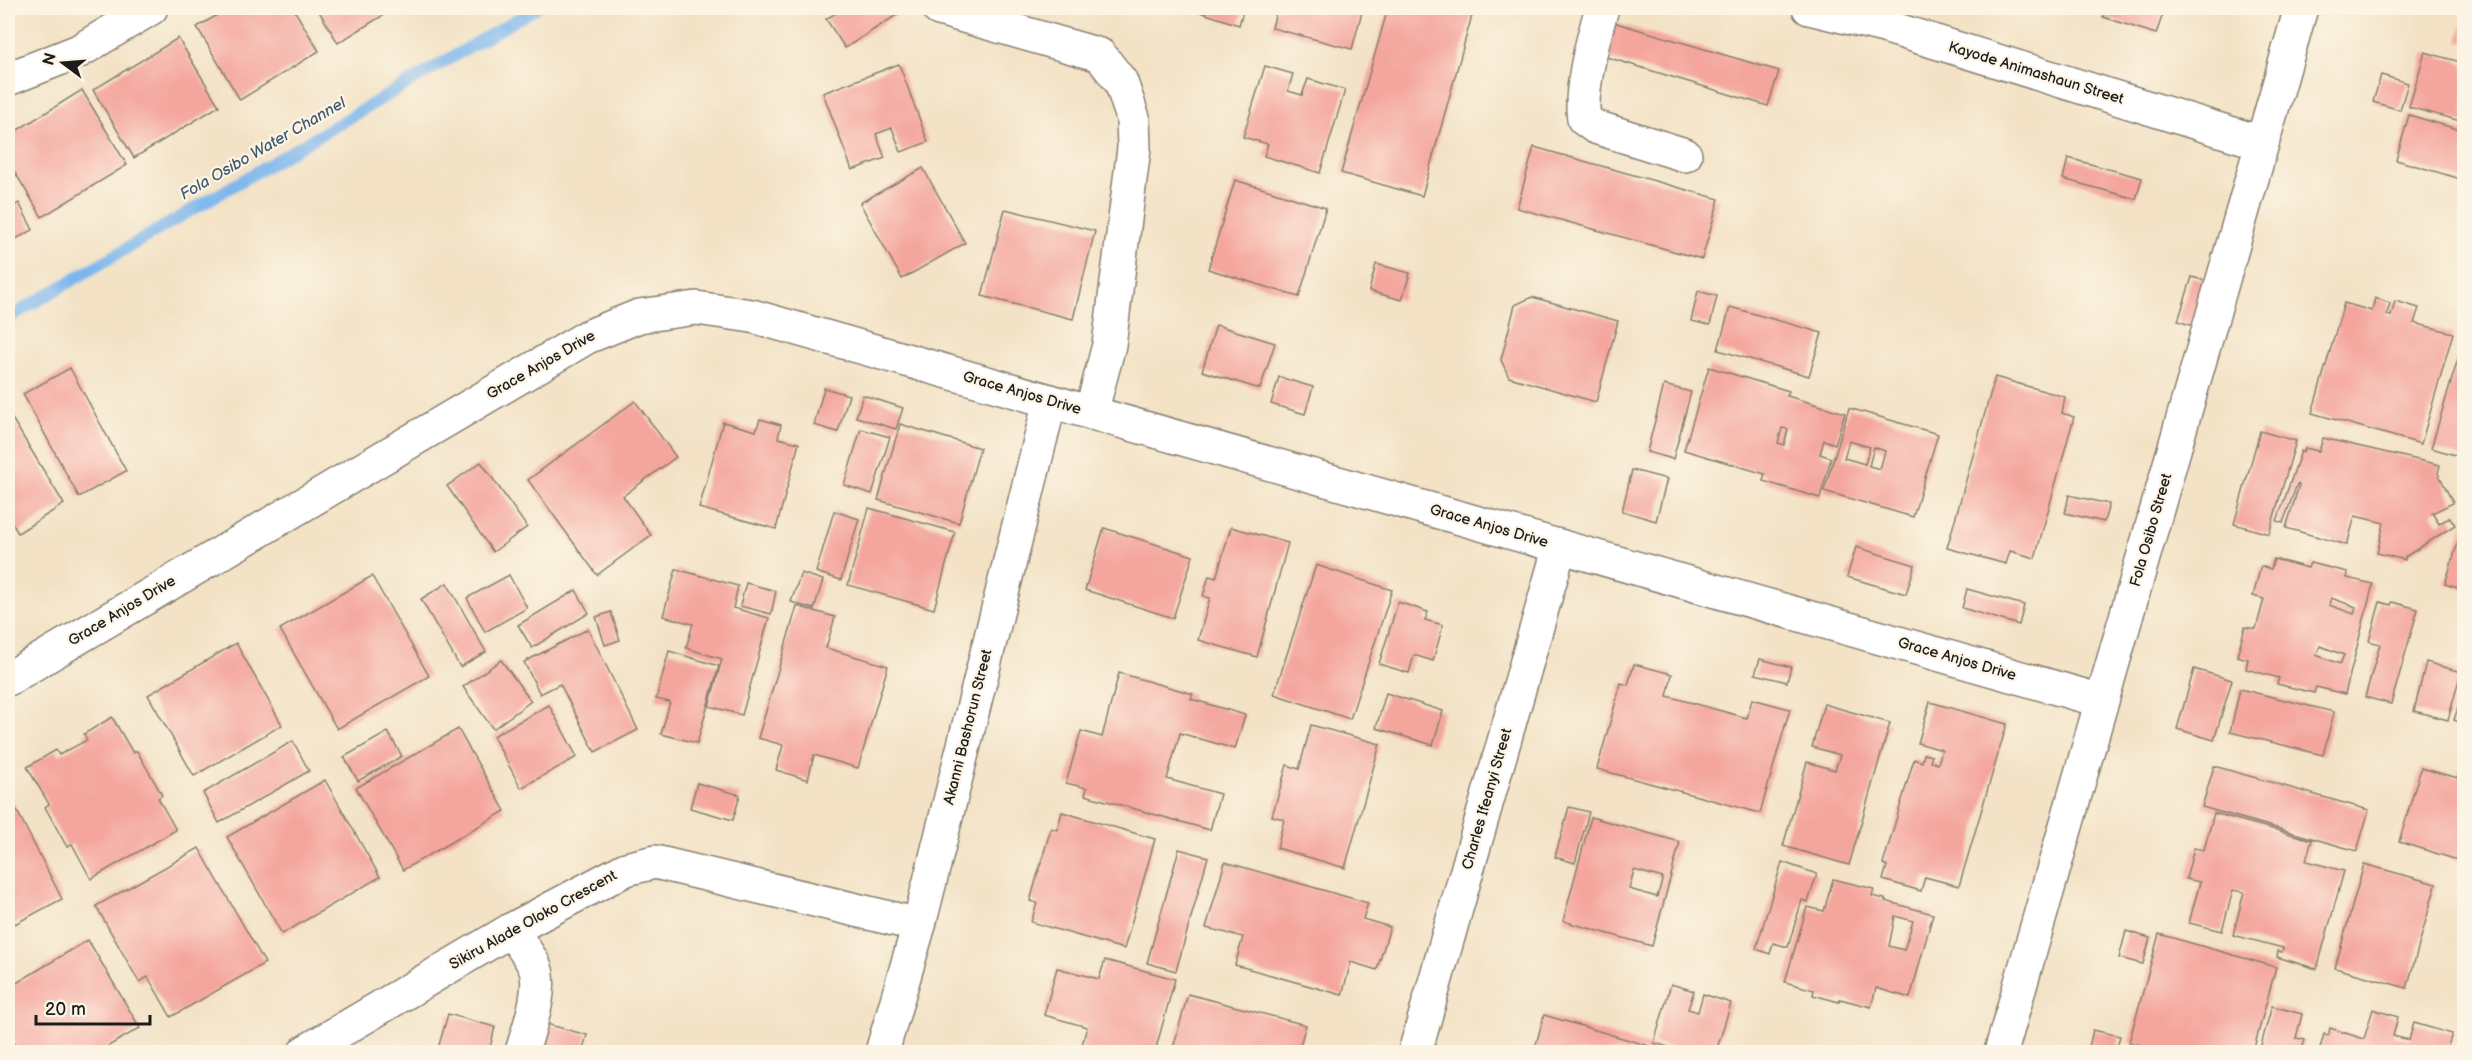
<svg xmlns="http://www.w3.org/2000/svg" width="2472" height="1060" font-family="'Balsamiq Sans',sans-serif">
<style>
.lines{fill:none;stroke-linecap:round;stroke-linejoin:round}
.stream{stroke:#7bb6ed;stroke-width:12}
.building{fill:#f4a69d;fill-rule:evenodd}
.minor-casing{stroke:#887f70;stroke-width:36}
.minor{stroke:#fff;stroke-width:33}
.labels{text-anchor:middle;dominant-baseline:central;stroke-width:4.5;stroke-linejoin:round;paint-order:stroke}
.street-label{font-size:15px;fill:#1c1c1c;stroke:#fcf5e5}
.water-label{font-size:16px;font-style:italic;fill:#425a70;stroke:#fcf5e5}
</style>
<rect width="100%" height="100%" fill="#fcf5e5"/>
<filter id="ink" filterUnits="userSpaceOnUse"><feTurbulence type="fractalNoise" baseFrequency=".0167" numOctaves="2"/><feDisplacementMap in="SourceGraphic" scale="12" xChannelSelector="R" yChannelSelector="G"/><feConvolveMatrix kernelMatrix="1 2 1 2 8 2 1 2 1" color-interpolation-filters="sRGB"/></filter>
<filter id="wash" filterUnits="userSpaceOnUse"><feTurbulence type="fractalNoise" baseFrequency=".008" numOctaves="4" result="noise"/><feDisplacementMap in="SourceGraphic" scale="24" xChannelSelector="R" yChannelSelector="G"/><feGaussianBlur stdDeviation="1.35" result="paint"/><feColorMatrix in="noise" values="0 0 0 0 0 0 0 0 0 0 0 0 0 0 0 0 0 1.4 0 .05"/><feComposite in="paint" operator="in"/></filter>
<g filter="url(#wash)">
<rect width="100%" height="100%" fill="#f3e2c5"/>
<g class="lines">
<path class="stream" d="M8 318 536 8"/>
</g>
<g id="blocks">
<g class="building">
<path d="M229 8H293L319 51 240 100 197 27Z"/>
<path d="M317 8H395L338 43Z"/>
<path d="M844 8H905L906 9 845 48 826 19Z"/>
<path d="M1188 8H1244L1239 25Z"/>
<path d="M1277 8H1363L1352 49 1272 28Z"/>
<path d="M1388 8H1474L1422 196 1341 173Z"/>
<path d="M2106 8H2165L2156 34 2103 17Z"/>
<path d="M2464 20V43L2458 41Z"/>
<path d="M1613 22 1779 71 1768 106 1603 56Z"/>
<path d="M178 38 219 106 134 158 93 90Z"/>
<path d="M2425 52 2464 63V122L2409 107Z"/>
<path d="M899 64 928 142 901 152 892 128 876 134 885 158 852 170 823 93Z"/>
<path d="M1265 66 1293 74 1288 91 1302 95 1308 79 1345 90 1320 173 1264 156 1268 144 1243 137Z"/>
<path d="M2381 75 2408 83 2400 110 2373 102Z"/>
<path d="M82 90 127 165 42 217 8 161V136Z"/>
<path d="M2409 115 2464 131V180L2396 160Z"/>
<path d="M1534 147 1719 199 1702 259 1517 208Z"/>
<path d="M2068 158 2142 178 2136 199 2063 179Z"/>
<path d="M923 168 965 243 902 279 860 203Z"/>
<path d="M1235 180 1326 208 1299 297 1208 269Z"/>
<path d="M19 203 33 230 8 243V209Z"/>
<path d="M1005 209 1095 231 1073 319 982 296Z"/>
<path d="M1376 264 1410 273 1402 300 1369 291Z"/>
<path d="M2192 277 2210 282 2197 327 2178 321Z"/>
<path d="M1698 291 1717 296 1710 325 1691 321Z"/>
<path d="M1532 297 1618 321 1596 402 1509 377 1501 360 1515 305Z"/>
<path d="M2375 298 2390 303 2387 315 2391 316 2395 301 2419 308 2414 323 2453 333 2421 444 2312 413 2344 303 2372 311Z"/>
<path d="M1730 307 1822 333 1809 376 1718 350Z"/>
<path d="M1216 325 1275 343 1260 389 1202 371Z"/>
<path d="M2461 349 2464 350V449L2462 457 2431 448Z"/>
<path d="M1709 367 1789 391 1787 396 1845 413 1835 444 1824 440 1820 454 1831 458 1820 498 1763 481 1765 474 1684 450ZM1782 428 1788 429 1784 445 1778 443Z"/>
<path d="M70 368 126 471 79 497 23 394Z"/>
<path d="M1279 377 1313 387 1305 414 1271 404Z"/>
<path d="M1995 377 2065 397 2062 413 2074 417 2035 558 2010 551 2006 564 1947 548Z"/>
<path d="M1664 385 1691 392 1673 459 1647 452Z"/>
<path d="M824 388 849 395 838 432 814 425Z"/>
<path d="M863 395 903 408 896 429 856 417Z"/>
<path d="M635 401 676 457 623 496 651 535 597 575 528 480Z"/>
<path d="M1849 408 1938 434 1913 517 1824 491ZM1849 441 1870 447 1865 464 1844 458ZM1874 447 1885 451 1880 469 1869 466Z"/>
<path d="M8 412 64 504 18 533 8 516Z"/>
<path d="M760 419 781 425 778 438 799 443 776 529 699 508 723 422 756 431Z"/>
<path d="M900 424 980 448 959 523 878 500Z"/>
<path d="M861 429 890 437 872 494 844 485Z"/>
<path d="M2260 431 2296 441 2269 534 2234 524Z"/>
<path d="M2323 438 2440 465 2438 473 2453 503 2432 513 2439 524 2450 517 2455 525 2405 557V560L2377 553 2384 523 2355 516 2347 545 2286 528 2299 485 2297 484 2283 523 2277 521 2301 451 2303 452 2305 448 2319 451Z"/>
<path d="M481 462 527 527 493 552 447 486Z"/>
<path d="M1632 470 1667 479 1656 521 1622 511Z"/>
<path d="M2069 495 2109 504 2104 522 2065 513Z"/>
<path d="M869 508 955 532 934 609 848 585Z"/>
<path d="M834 511 859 519 841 580 816 572Z"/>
<path d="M2464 523V590L2445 584Z"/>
<path d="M1231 527 1288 543 1257 657 1198 640 1210 598 1203 596 1209 576 1216 578Z"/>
<path d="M1104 528 1193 556 1173 618 1085 590Z"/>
<path d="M1856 547 1915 565 1906 594 1847 577Z"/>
<path d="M2274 559 2308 568 2310 563 2348 572 2347 578 2373 584 2345 694 2316 687 2314 693 2277 684 2279 678 2246 669 2248 659 2237 656 2245 627 2256 629 2264 599 2253 596 2261 566 2271 569ZM2331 598 2356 607 2354 614 2329 605ZM2320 646 2344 655 2340 664 2316 655Z"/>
<path d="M1316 565 1392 590 1350 719 1274 694Z"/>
<path d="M676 569 738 586 733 608 769 618 742 715 709 706 722 659 686 648 693 624 663 616Z"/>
<path d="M801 573 823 580 814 609 791 602Z"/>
<path d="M509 575 527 608 485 632 467 598Z"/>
<path d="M372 576 429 676 337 729 280 629Z"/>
<path d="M447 583 486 652 460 667 421 599Z"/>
<path d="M746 583 776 591 771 614 740 606Z"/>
<path d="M1967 589 2024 605 2019 625 1962 608Z"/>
<path d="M576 590 589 613 532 648 518 625Z"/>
<path d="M1398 602 1428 612 1425 620 1443 625 1433 661 1414 655 1409 673 1379 664Z"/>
<path d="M2380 602 2391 605 2392 602 2418 609 2391 704 2365 697 2380 644 2369 641Z"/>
<path d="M797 606 835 617 826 648 888 666 858 768 814 755 808 780 776 770 783 745 758 738Z"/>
<path d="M611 612 620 640 605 645 596 617Z"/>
<path d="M588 629 638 730 595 752 560 684 540 694 524 662Z"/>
<path d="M236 643 282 725 194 776 148 695Z"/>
<path d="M669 651 719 666 697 743 661 734 670 702 656 699Z"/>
<path d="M1760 659 1791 667 1787 682 1755 674Z"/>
<path d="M501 660 531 701 493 729 463 687Z"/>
<path d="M2426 662 2461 672 2448 720 2414 711Z"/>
<path d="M1634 664 1672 674 1667 696 1747 718 1752 699 1790 709 1760 813 1597 769 1621 683 1628 685Z"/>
<path d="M2194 669 2232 680 2214 740 2177 729Z"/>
<path d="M1119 673 1193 694 1191 699 1245 715 1235 749 1180 733 1167 779 1220 794 1210 830 1085 795 1087 788 1066 783 1081 731 1102 737Z"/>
<path d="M2240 689 2334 712 2323 755 2230 732Z"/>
<path d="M2464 689V724L2454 720Z"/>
<path d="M1386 693 1443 711 1433 745 1376 728Z"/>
<path d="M1930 702 2007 724 1959 886 1925 877 1921 891 1883 880 1887 866 1883 864 1914 759 1922 762 1924 754 1932 756 1930 761 1938 764 1942 750 1918 743Z"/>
<path d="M1824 704 1890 723 1849 865 1783 846 1807 762 1835 770 1840 755 1812 747Z"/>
<path d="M549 705 577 757 521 788 493 736Z"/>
<path d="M112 717 133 753 137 751 162 795 158 798 176 830 91 879 72 844 67 847 45 807 49 804 27 767 56 750 59 755 87 740 84 734Z"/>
<path d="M1311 725 1380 744 1345 868 1277 848 1284 819 1272 816 1287 765 1299 769Z"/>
<path d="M458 729 505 811 403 870 356 788Z"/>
<path d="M388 732 402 756 358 781 344 757Z"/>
<path d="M293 741 309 771 219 823 203 793Z"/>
<path d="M2214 766 2369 810 2357 851 2202 807Z"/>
<path d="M2421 768 2458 778 2460 768 2464 770V862L2399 842Z"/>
<path d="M325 780 380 877 282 934 227 837Z"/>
<path d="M697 783 740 795 733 820 690 808Z"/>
<path d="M8 793 62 899 15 924 8 910Z"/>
<path d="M1569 807 1589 812 1575 863 1555 857Z"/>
<path d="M1062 812 1155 839 1124 949 1031 922 1037 903 1030 901 1051 828 1057 830Z"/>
<path d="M2214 813 2312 840 2306 861 2344 871 2317 969 2277 957 2278 951 2282 952 2283 948 2233 935 2244 892 2233 890 2222 931 2189 923 2200 882 2186 879 2194 848 2204 850Z"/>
<path d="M1591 817 1680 842 1652 946 1563 921ZM1634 870 1663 878 1657 897 1629 889Z"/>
<path d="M199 848 265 963 171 1017 148 977 139 982 96 906Z"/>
<path d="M1179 849 1208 857 1176 971 1147 963Z"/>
<path d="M1225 862 1368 903 1363 919 1390 927 1377 970 1351 962 1342 995 1235 965 1243 937 1206 928Z"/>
<path d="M1782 862 1817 874 1808 902 1802 900 1788 947 1773 943 1770 954 1756 949Z"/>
<path d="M2364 864 2436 884 2407 988 2335 968Z"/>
<path d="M1833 879 1874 889 1872 896 1885 899V901L1933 914 1910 998 1876 988 1871 1007 1840 999 1839 1002 1813 995 1814 990 1785 982 1807 907 1824 911ZM1895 916 1913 921 1904 950 1889 946Z"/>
<path d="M2126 931 2150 938 2143 964 2119 958Z"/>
<path d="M2159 934 2276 967 2253 1052H2168L2129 1042Z"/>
<path d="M88 940 140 1028 98 1052H19L8 1033V988Z"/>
<path d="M1105 960 1175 979 1155 1052H1080L1087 1027 1044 1015 1057 968 1099 979Z"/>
<path d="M1671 984 1694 991 1688 1009 1698 1012 1703 994 1731 1003 1716 1052H1686L1654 1043Z"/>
<path d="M1188 994 1306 1025 1298 1052H1172Z"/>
<path d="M2272 1006 2302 1014 2296 1038 2305 1040 2301 1052H2259Z"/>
<path d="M2373 1009 2398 1017 2393 1036 2409 1040 2414 1023 2452 1034 2446 1052H2319L2324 1034 2328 1036 2330 1028 2364 1039Z"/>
<path d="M448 1014 495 1027 489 1052H437Z"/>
<path d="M1544 1015 1670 1052H1534Z"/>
<path d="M539 1022 587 1035 582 1052H530Z"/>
<path d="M2093 1030 2120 1036 2116 1052 2088 1051Z"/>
</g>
</g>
</g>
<g filter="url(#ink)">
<use href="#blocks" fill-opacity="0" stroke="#887f70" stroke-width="1.5"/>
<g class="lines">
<defs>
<g id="minor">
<path d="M1602 8C1594 35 1579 92 1584 119L1595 127 1685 155"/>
<path d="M1809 8 1884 26 2262 143"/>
<path d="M939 9 1100 55 1121 82 1133 118 1134 148 1109 345 1091 413"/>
<path d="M8 79 79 51 151 8"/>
<path d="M8 679 587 337 639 316 696 308 752 316 2102 701"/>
<path d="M511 930C518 941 528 953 534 965 545 987 528 1030 522 1052"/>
<path d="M305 1052 511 930 626 869 655 862 919 925"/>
<path d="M882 1052 919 925 1050 401"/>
<path d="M1415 1052 1560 546"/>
<path d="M2001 1052 2301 8"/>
</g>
</defs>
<use href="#minor" class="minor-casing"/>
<use href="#minor" class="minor"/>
</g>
</g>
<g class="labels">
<g class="street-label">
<text transform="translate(2036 73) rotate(17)">Kayode Animashaun Street</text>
<text transform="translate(541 365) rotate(-30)">Grace Anjos Drive</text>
<text transform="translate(1022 393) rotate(16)">Grace Anjos Drive</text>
<text transform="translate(1489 526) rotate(16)">Grace Anjos Drive</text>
<text transform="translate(2151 530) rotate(-74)">Fola Osibo Street</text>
<text transform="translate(122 611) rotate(-31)">Grace Anjos Drive</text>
<text transform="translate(1957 659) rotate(16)">Grace Anjos Drive</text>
<text transform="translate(968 727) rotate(-76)">Akanni Bashorun Street</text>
<text transform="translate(1487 799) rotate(-74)">Charles Ifeanyi Street</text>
<text transform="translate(533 920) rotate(-29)">Sikiru Alade Oloko Crescent</text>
</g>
<g class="water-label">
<text transform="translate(263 149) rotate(-30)">Fola Osibo Water Channel</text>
</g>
</g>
<rect width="2472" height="1060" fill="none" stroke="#fcf5e5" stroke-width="30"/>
<g transform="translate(63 63) rotate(286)" stroke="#fcf5e5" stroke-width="4.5" paint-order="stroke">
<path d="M0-4.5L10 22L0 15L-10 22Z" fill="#1c1c1c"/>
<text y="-9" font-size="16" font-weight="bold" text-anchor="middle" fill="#1c1c1c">N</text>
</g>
<path d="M36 1015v9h114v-9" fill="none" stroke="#1c1c1c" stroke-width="3"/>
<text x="45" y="1015" font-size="18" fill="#1c1c1c" stroke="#fcf5e5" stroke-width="4.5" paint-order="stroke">20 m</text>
</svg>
